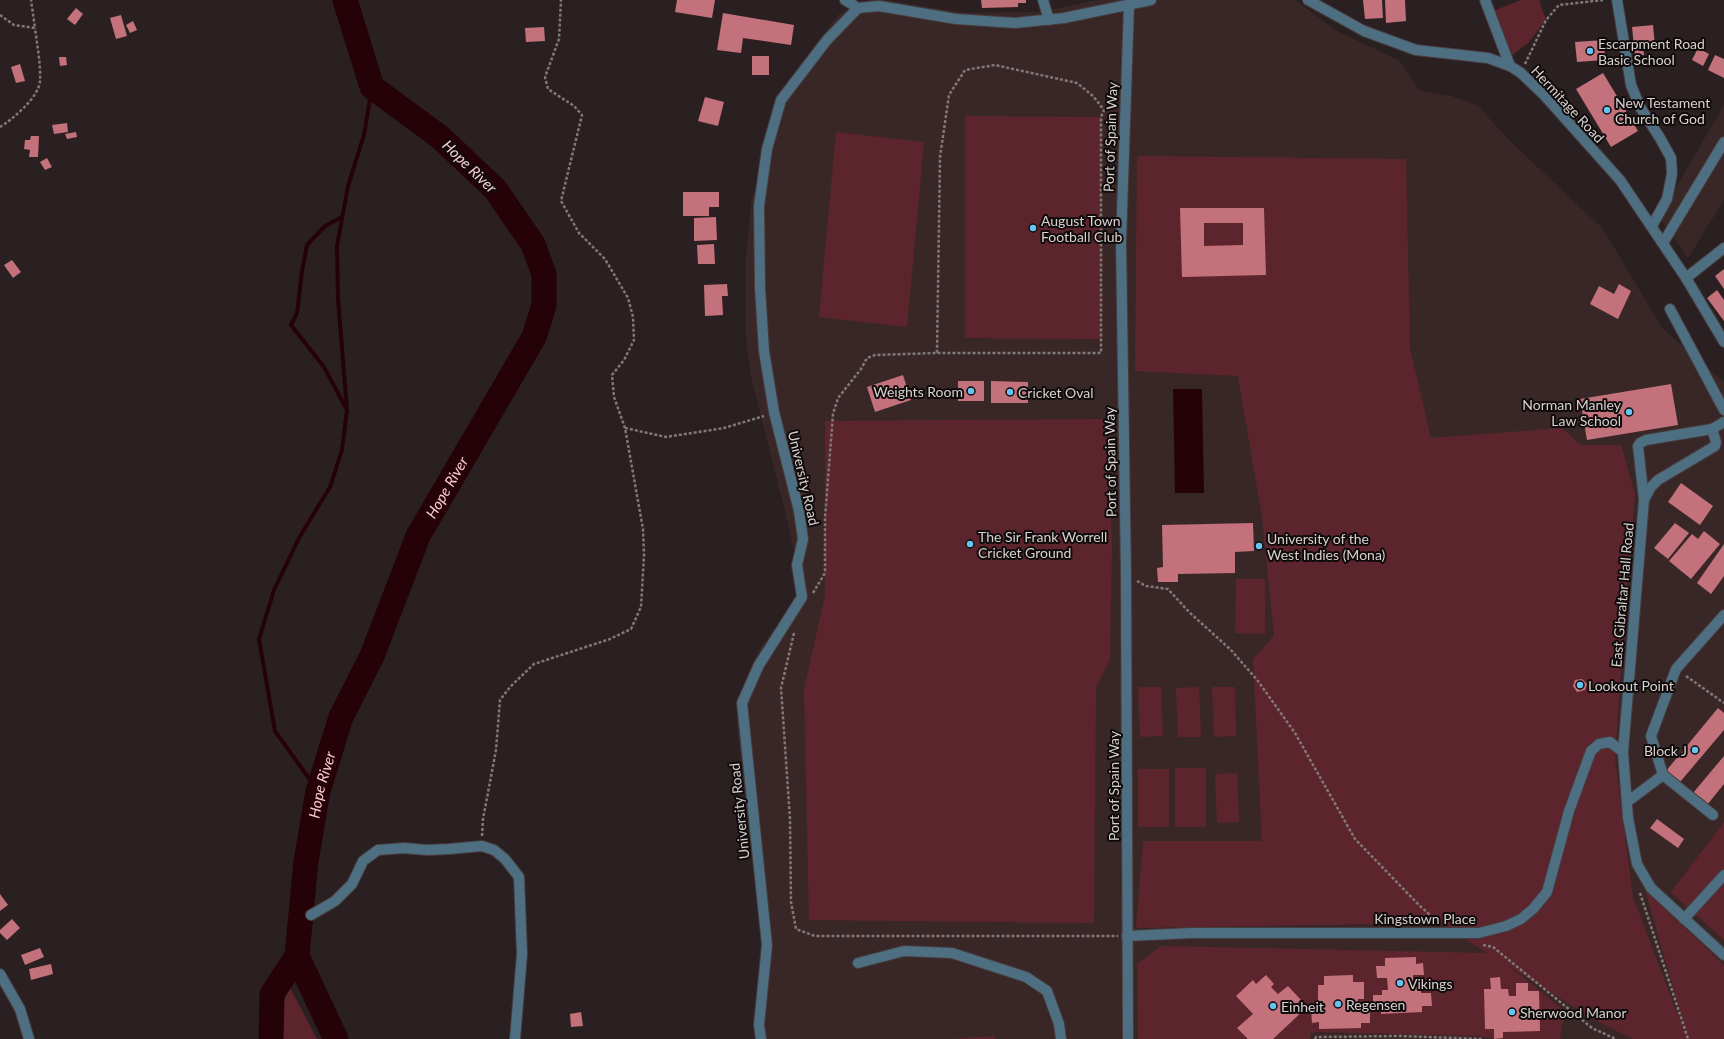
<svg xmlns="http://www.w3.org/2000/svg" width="1724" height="1039" font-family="Lato,sans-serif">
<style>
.built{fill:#392728}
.green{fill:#5c252d}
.water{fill:#250208}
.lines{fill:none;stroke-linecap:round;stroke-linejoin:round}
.stream{stroke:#250208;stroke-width:4}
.river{stroke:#250208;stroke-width:25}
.building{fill:#c3717a;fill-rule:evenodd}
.minor-casing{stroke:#473c3d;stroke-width:12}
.path{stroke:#817878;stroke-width:2.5;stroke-dasharray:3 2;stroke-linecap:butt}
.minor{stroke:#4e6f81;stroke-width:10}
.poi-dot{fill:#69c3f1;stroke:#100b0b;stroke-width:1.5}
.labels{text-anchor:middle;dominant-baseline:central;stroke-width:4;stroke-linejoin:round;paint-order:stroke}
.poi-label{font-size:14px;fill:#d8d0d0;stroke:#100b0b;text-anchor:start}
.street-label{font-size:14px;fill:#d8d0d0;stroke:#100b0b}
.water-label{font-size:15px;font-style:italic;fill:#fbccd0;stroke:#100b0b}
</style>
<rect width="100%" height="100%" fill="#2b2021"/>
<g class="built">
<path d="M870 0H885L965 13 1041 12 1097 0H1295L1337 31 1400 61 1420 91 1451 96 1477 105 1508 139 1603 229 1662 328 1724 382V1039H755L756 1022 765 948 753 867 737 726 739 697 749 670 761 647 799 596 801 582 785 511 751 377 746 338V259L751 202 769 147 780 101 810 52 838 15Z"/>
<path d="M1724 105V200L1688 258 1659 217Z"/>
</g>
<g class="green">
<path d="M1521 0H1539L1546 20 1528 43 1510 57 1488 13Z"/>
<path d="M965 116 1101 117V339L965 338Z"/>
<path d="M836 132 924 142 907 327 819 317Z"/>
<path d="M1137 156 1406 159 1410 349 1431 438 1562 428 1581 445H1621L1635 494 1625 606 1615 759 1633 897 1687 1039H1633L1593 1019 1509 966 1565 1011 1560 1039H1497L1478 1036 1316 1032 1310 1034V1039H1138L1137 964 1161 946 1487 953 1439 923 1136 928 1143 841H1262L1253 659 1274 636 1262 517 1238 376 1135 371Z"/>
<path d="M1104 419 1112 539 1110 659 1096 688 1094 923 809 920 804 689 825 596V421Z"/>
<path d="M1236 579H1265V634L1235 633Z"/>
<path d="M1138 687H1161L1163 736 1140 737Z"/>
<path d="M1199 687 1201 737H1178L1176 688Z"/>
<path d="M1235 687 1236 736 1214 737 1212 687Z"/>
<rect x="1175" y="768" width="31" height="59"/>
<rect x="1138" y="769" width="31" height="58"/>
<path d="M1237 773 1239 822 1217 823 1215 774Z"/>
<path d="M1724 822V940L1671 892Z"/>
<path d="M1645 890 1724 965V1039H1688Z"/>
<path d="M289 986 316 1037 318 1039H280L279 1016Z"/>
<path d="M994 1036 996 1039H952Z"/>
</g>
<path class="water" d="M1173 389H1202L1204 493H1175Z"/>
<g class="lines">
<g class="stream">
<path d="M342 217 325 226 307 245 302 271 297 313 291 325 324 367 346 408"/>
<path d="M318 791 275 731 259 639 274 590 299 538 330 487 342 450 347 410 338 299 337 246 348 186 364 135 372 87"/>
</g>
<g class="river">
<path d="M271 1039 272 994 297 956"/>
<path id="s1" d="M336 1039 297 956 306 861 318 791 341 717 372 656 418 536 534 337 544 305V274L533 244 495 189 440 137 372 87 345 0"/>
</g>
</g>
<g class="building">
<path d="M677 0H715L712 18 675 12Z"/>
<path d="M981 0H1026V3H1018V7L982 8Z"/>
<path d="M1363 0H1382L1383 18 1365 19Z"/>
<path d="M1385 0H1405L1406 21 1386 23Z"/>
<path d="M76 8 83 14 75 25 67 19Z"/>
<path d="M723 13 794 25 791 45 743 38 741 53 717 50Z"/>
<path d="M121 15 127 36 116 39 110 18Z"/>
<path d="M133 21 137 30 130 33 126 25Z"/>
<path d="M1653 25 1655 46 1643 48 1644 55 1635 56 1632 27Z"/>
<path d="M544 27 545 41 526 42 525 28Z"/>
<path d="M1604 40 1605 60 1577 62 1575 42Z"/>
<path d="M1698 48 1709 54 1703 66 1692 60Z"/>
<path d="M1715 55 1724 59V78L1708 70Z"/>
<rect x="752" y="56" width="17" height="19"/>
<path d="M59 57H66L67 65 60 66Z"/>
<path d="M20 64 25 81 16 83 11 67Z"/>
<path d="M1603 73 1638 131 1611 147 1576 89Z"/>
<path d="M705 97 724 102 718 126 698 121Z"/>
<path d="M67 123 68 132 54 134 52 125Z"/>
<path d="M76 132 77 137 67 139 65 134Z"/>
<path d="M31 136H39L38 157H29L30 150 24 149 25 140H30Z"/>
<path d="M47 158 52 167 45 170 40 162Z"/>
<path d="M683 192H719V207H709V216H683Z"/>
<path d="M1180 208H1264L1266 275 1182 277ZM1204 223H1243V245L1204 246Z"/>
<path d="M716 217 717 240 694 241V218Z"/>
<path d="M714 244 715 264H698L697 245Z"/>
<path d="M12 260 21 272 13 278 4 265Z"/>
<path d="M1724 269V289L1715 276Z"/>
<path d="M727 284 728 296H722L723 315 705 316 704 285Z"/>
<path d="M1619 284 1631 291 1618 319 1590 304 1599 286 1614 294Z"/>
<path d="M1717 290 1724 300V321L1707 298Z"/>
<path d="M903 375 911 400 875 412 867 387Z"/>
<rect x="958" y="381" width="26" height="20"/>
<path d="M991 381 1028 382V403H991Z"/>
<path d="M1671 384 1678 425 1587 440 1580 399Z"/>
<path d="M1681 483 1713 506 1700 525 1668 502Z"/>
<path d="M1253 523 1254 551 1235 552V573L1178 574V582H1158L1157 568 1163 567 1162 525Z"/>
<path d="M1675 523 1689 533 1668 559 1654 548Z"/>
<path d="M1704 531 1720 544 1691 579 1669 561 1692 534 1698 539Z"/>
<path d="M1724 544V576L1711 594 1697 583Z"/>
<path d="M1582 679 1587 684 1585 690 1577 692 1573 686 1575 680Z"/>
<path d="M1718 708 1724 713V730L1680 782 1666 771Z"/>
<path d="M1724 756V784L1707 805 1693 793Z"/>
<path d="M1657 819 1684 839 1678 848 1650 828Z"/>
<path d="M0 894 8 905 0 911Z"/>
<path d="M12 919 20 928 7 940 0 933V930Z"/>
<path d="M40 948 44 957 25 965 21 955Z"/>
<path d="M1416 957V964L1423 963 1424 975H1413V987H1421V993H1431L1432 1006H1422V1012L1381 1014V1008H1373V995H1382V990H1388L1387 978H1377L1376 966H1385V958Z"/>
<path d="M51 964 53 974 31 980 29 969Z"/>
<path d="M1266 975 1274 984 1271 987 1278 994 1288 986 1301 1000 1298 1002 1305 1009 1273 1039H1248L1237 1028 1253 1014 1236 996 1253 980 1256 984Z"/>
<path d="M1353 975V982H1364V999H1358V1009H1370V1023H1361V1028L1319 1029V1022L1312 1023 1311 1009H1318V985H1324V976Z"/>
<path d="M1500 977 1501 989H1508L1509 996H1516V983H1528V991H1539L1540 1031 1503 1032V1038L1494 1039V1029H1485L1484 989H1491L1490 978Z"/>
<path d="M581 1012 583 1026 571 1027 570 1014Z"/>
</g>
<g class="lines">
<defs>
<g id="minor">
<path d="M845 0 858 8"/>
<path d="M1043 0 1049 20"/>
<path d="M1308 0 1364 31 1416 50 1488 58 1510 66 1521 73 1544 95 1620 180 1686 278 1724 342"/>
<path d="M1485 0 1510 66"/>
<path d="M1617 0 1631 85 1640 107 1660 138 1671 158 1672 174 1667 199 1652 226"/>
<path d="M858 8 879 6 956 19 1015 23 1064 18 1151 0"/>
<path d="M1663 243 1724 142"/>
<path d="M1686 278 1724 248"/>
<path d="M1670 309 1724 410"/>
<path d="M1712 429 1716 442 1715 446 1658 480 1651 487 1644 500 1623 752 1628 818 1637 864 1651 888 1724 955"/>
<path d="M1644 500 1638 446 1640 443 1646 440 1712 429 1724 422"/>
<path d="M1627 802 1663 775"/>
<path d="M1713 815 1663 775 1651 736 1676 669 1724 615"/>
<path d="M311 915 335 901 352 884 363 861 378 850 404 848 427 850 449 849 482 846 494 850 505 859 519 877 522 954 515 1039"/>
<path d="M1684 919 1724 875"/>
<path d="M1127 936 1192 933H1479L1506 926 1521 919 1533 909 1547 892 1569 811 1591 751 1599 744 1610 742 1623 752"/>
<path d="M858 963 904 951 952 953 1026 977 1047 991 1059 1024 1061 1039"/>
<path d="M0 974 20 1009 29 1039"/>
<path d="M761 1039 759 1025 767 945 742 703 759 665 802 597 797 565 803 539 799 511 774 412 764 351 760 288 759 206 767 149 781 100 827 40 858 8"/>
<path d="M1128 1039 1126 576 1121 242 1129 4"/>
</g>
</defs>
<use href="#minor" class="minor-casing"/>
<g class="path">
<path d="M0 15 14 25 35 28 31 0"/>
<path d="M1525 64 1546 20 1559 5 1603 0"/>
<path d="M0 127C13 119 39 97 40 81 41 66 37 44 35 28"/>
<path d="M625 428 666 437 724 428 764 416"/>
<path d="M1137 581 1146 586 1168 589 1189 612 1231 650 1258 681 1295 733 1355 839 1420 906 1437 921"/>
<path d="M813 593 825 573V518L833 414 838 398 861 369 867 358 875 355 937 353H1101V117L1104 110 1093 96 1077 83 995 65 965 70 949 95 940 157 937 353"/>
<path d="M794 633 781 688 790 819 791 902 796 929 815 936H1118"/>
<path d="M1686 676 1724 703"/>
<path d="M482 836 483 819 496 750 500 700 510 687 534 664 610 639 631 629 641 607 644 555 643 529 625 428 614 397 612 375 624 360 634 340 633 317 628 298 605 259 579 233 561 201 582 115 574 106 548 89 545 77 559 39 561 0"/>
<path d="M1640 893 1688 1039"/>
<path d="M1483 945 1493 947 1592 1028 1616 1039"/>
<path d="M1315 1039 1316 1037 1400 1036 1483 1039"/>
</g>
<use href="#minor" class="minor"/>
</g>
<g class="poi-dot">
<circle cx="1590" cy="51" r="4"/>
<circle cx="1607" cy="110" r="4"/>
<circle cx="1033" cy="228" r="4"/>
<circle cx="971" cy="391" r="4"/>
<circle cx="1010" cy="392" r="4"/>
<circle cx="1629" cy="412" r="4"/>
<circle cx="970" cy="544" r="4"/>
<circle cx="1259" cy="546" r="4"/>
<circle cx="1580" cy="685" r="4"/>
<circle cx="1695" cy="750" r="4"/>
<circle cx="1400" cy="983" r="4"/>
<circle cx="1338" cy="1004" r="4"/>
<circle cx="1273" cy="1006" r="4"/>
<circle cx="1512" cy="1012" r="4"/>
</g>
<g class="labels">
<g class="poi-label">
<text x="1598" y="43">Escarpment Road<tspan x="1598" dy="16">Basic School</tspan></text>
<text x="1615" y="102">New Testament<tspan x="1615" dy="16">Church of God</tspan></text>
<text x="1041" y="220">August Town<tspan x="1041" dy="16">Football Club</tspan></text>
<text x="963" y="391" text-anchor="end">Weights Room</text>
<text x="1018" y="392">Cricket Oval</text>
<text x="1621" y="404" text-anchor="end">Norman Manley<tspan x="1621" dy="16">Law School</tspan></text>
<text x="978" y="536">The Sir Frank Worrell<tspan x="978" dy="16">Cricket Ground</tspan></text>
<text x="1267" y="538">University of the<tspan x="1267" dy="16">West Indies (Mona)</tspan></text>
<text x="1588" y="685">Lookout Point</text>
<text x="1687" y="750" text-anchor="end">Block J</text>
<text x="1408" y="983">Vikings</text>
<text x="1346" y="1004">Regensen</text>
<text x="1281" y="1006">Einheit</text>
<text x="1520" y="1012">Sherwood Manor</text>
</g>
<g class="street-label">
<text transform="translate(1568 104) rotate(47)">Hermitage Road</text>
<text transform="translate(1110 137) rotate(-88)">Port of Spain Way</text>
<text transform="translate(1110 462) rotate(-91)">Port of Spain Way</text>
<text transform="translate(804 478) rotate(77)">University Road</text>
<text transform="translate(1622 595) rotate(-85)">East Gibraltar Hall Road</text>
<text transform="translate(1113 786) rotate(-90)">Port of Spain Way</text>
<text transform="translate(739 811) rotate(-96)">University Road</text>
<text x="1425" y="918">Kingstown Place</text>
</g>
<g class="water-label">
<text transform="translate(470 166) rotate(44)">Hope River</text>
<text stroke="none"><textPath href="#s1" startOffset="589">Hope River</textPath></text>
<text stroke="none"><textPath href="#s1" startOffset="265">Hope River</textPath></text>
</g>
</g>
</svg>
